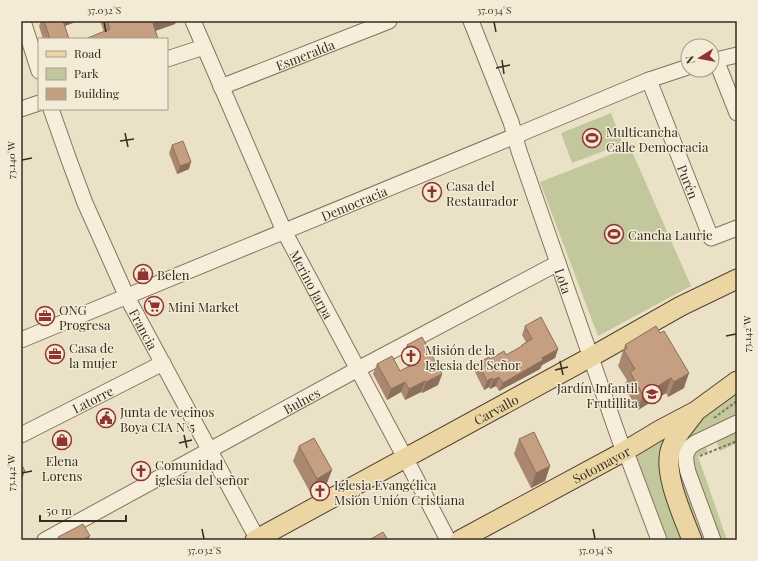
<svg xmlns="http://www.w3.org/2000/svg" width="758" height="561" font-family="'Playfair Display',serif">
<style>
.green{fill:#c2c89c}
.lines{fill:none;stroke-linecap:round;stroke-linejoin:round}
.minor-casing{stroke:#85735e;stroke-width:17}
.major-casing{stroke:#534232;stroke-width:21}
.path{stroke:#85735e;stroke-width:2;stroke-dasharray:3 2;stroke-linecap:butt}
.minor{stroke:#f6eeda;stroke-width:15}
.major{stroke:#ead5a3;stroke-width:19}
.wall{fill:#aa886f}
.shaded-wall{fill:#8b6f5a}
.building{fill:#c69e81;stroke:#8b6f5a}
.ticks{fill:none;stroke:#372c21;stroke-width:1.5}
.labels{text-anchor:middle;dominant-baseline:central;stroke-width:3;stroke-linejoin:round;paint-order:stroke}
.street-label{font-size:13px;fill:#372c21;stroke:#f3ebd6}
.poi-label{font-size:13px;fill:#372c21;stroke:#f3ebd6;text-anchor:start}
.neatline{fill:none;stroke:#372c21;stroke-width:1.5}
.ticks-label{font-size:10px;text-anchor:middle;fill:#372c21}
</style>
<rect width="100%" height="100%" fill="#ebe1c7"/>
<g class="green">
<path d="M611 113 623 144 572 163 561 133Z"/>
<path d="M630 147 691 286 598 336 540 182Z"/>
<path d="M737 393V419L682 449 678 466 703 540H698L673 458 695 423Z"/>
<path d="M668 431 685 540H666L635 456 636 454Z"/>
<path d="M737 431V443L720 451 716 441Z"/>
<path d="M705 446 708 452 698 456 727 540H719L690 456 691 453Z"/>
</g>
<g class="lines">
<defs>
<g id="minor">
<path d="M23 21 39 71"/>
<path id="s1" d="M193 21 284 231 410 467 448 540"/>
<path id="s2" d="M471 21 511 122 519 151 620 441 629 460 659 540"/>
<path d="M167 59 204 47"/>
<path d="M716 60 737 113"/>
<path d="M712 61 737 55"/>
<path id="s3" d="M649 80 711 238 737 228"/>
<path id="s4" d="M221 87 389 21"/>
<path d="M21 109 39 103"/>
<path id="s5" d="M51 109 69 160 85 203 127 297 258 540"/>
<path id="s6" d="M21 340 515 136 649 80 688 67"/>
<path id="s7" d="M21 435 163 363"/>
<path id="s8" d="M45 540 358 369 558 263"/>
<path d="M713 540 688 472C685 459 683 451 695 443L737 423"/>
</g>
<g id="major">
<path id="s9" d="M255 540 598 353 681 306 737 279"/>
<path id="s10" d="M460 540 625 451 660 430 696 411 737 381"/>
<path d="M692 540C683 516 662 472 671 448 676 435 686 425 694 414"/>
</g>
</defs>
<use href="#minor" class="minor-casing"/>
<use href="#major" class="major-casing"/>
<g class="path">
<path d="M714 418 737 401"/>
<path d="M700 456 737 441"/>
</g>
<use href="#minor" class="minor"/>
<use href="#major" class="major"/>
</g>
<g class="wall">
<path d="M41 21H78L65 26 69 39H43L39 26Z"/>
<path d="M100 21H176L175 24 155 31 104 32Z"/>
<path d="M172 145 189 169 177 174 169 153Z"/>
<path d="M525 326 558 349 555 358 542 365 540 369 499 391 496 386 490 389 489 387 484 390 475 372 478 363 490 359 506 355 521 347 522 345 526 342 522 335Z"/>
<path d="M656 326 684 388 668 397 666 393 638 410 624 387 627 380 618 366 620 361V360L625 345Z"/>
<path d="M407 345 442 374 438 385 422 393 421 392 405 400 401 392 387 400 373 374 377 364 400 371 408 367 403 356Z"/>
<path d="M519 439 550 466 545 481 531 488 514 454Z"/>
<path d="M299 446 332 470 326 485 311 494 293 461Z"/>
</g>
<g class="shaded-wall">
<path d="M61 21H78L59 28Z"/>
<path d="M160 21H176L175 24 149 33 153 23Z"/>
<path d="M191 162 189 169 177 174 180 166Z"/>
<path d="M558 349 555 358 542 365 540 369 499 391 503 383 542 358Z"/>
<path d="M689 373 684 388 668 397 674 382Z"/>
<path d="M442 374 438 385 422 393 426 382Z"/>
<path d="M499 377 496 386 490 389 493 380Z"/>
<path d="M492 378 489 387 484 390 487 381Z"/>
<path d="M671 378 666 393 638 410 643 395Z"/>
<path d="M425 381 421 392 405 400 409 389Z"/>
<path d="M405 382 401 392 387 400 391 389Z"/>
<path d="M550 466 545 481 531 488 536 473Z"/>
<path d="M332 470 326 485 311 494 317 479Z"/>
<path d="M25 471 21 482V473Z"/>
<path d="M90 536 88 540H82Z"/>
</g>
<g class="building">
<path d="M44 21H63L69 39H50Z"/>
<path d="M107 21H160L153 23 158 39H85L110 29Z"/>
<path d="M183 141 191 162 180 166 172 145Z"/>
<path d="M541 317 558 349 542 358 543 360 503 383 499 377 493 380 492 378 487 381 478 363 489 357 490 359 504 351 506 355 522 346V345L532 339 525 326Z"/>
<path d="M656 326 660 333 664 331 689 373 674 382 671 378 643 395 630 372 635 369 624 351 627 348 625 345Z"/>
<path d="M422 337 442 374 426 382 425 381 409 389 405 382 391 389 377 364 392 356 400 371 416 363 407 345Z"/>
<path d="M534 432 550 466 536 473 519 439Z"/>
<path d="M314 438 332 470 317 479 299 446Z"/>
<path d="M21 464 25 471 21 473Z"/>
<path d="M83 524 90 536 82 540H60L58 537Z"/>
<path d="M383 532 388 540H369Z"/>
</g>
<path class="ticks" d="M104 22 106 32M494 22 496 32M502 60 504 74M496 68 510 65M125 133 128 147M120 141 134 139M22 160 32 158M726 336 736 334M560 361 563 375M555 370 568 367M184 435 187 448M179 443 192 440M22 473 32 471M202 529 204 539M593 529 595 539"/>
<defs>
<symbol id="stadium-ring" viewBox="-11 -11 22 22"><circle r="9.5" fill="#f3ebd6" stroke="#8f3433" stroke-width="1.5"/><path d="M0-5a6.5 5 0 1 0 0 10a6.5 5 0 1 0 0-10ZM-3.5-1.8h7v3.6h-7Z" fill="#8f3433"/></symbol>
<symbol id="church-ring" viewBox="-11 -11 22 22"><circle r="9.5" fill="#f3ebd6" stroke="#8f3433" stroke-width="1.5"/><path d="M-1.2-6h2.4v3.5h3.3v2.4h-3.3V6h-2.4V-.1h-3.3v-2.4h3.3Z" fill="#8f3433"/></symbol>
<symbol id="shop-ring" viewBox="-11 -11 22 22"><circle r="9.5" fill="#f3ebd6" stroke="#8f3433" stroke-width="1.5"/><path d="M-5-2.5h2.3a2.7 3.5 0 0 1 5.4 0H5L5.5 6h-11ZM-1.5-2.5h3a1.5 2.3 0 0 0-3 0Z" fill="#8f3433"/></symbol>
<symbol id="supermarket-ring" viewBox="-11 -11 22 22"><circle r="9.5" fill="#f3ebd6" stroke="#8f3433" stroke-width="1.5"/><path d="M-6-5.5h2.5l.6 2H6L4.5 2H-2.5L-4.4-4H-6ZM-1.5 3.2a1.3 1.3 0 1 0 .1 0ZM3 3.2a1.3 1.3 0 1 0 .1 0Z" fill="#8f3433"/></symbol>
<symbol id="office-ring" viewBox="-11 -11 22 22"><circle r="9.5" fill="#f3ebd6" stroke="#8f3433" stroke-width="1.5"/><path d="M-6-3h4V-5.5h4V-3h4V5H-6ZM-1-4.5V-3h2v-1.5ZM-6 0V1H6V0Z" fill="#8f3433"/></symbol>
<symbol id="school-ring" viewBox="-11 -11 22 22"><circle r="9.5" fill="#f3ebd6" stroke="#8f3433" stroke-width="1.5"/><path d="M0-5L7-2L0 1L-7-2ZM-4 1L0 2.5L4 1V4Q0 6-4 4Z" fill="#8f3433"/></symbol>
<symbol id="civic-ring" viewBox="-11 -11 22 22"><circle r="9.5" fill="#f3ebd6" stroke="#8f3433" stroke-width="1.5"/><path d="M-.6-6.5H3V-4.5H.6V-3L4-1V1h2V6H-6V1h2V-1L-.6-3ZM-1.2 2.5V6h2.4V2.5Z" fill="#8f3433"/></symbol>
</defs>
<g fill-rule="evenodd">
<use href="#stadium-ring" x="581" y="127" width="22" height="22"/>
<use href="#church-ring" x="421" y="181" width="22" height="22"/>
<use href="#stadium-ring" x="603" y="223" width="22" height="22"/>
<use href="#shop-ring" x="132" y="263" width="22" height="22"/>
<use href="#supermarket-ring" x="143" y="295" width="22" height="22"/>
<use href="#office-ring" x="34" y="305" width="22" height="22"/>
<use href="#office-ring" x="44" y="343" width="22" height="22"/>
<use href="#church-ring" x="400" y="345" width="22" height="22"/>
<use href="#school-ring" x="641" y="383" width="22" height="22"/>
<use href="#civic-ring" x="95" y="407" width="22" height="22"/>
<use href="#shop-ring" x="51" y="429" width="22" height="22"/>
<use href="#church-ring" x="130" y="460" width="22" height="22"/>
<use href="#church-ring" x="309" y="480" width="22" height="22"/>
</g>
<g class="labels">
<g class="street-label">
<text stroke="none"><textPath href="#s4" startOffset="90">Esmeralda</textPath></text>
<text stroke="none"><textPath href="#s3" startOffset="109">Purén</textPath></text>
<text stroke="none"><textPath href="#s6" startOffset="360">Democracia</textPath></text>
<text stroke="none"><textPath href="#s2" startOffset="276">Lota</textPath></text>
<text stroke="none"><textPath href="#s1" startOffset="289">Merino Jarpa</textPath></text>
<text stroke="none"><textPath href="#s5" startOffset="239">Francia</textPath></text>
<text stroke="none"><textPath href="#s7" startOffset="80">Latorre</textPath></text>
<text stroke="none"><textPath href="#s8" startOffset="292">Bulnes</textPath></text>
<text stroke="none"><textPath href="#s9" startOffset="274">Carvallo</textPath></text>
<text stroke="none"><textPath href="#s10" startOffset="160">Sotomayor</textPath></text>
</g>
<g class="poi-label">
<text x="606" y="131">Multicancha<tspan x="606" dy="15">Calle Democracia</tspan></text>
<text x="446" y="185">Casa del<tspan x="446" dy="15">Restaurador</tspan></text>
<text x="628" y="234">Cancha Laurie</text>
<text x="157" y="274">Belen</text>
<text x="168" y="306">Mini Market</text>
<text x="59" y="309">ONG<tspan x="59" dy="15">Progresa</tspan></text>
<text x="69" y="347">Casa de<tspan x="69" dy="15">la mujer</tspan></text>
<text x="425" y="349">Misión de la<tspan x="425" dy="15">Iglesia del Señor</tspan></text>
<text x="638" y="387" text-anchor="end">Jardín Infantil<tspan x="638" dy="15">Frutillita</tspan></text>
<text x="120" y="411">Junta de vecinos<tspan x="120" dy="15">Boya CIA N°5</tspan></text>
<text x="62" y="460" text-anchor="middle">Elena<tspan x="62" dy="15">Lorens</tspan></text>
<text x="155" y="464">Comunidad<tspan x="155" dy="15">iglesia del señor</tspan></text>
<text x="334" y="484">Iglesia Evangélica<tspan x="334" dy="15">Msión Unión Cristiana</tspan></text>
</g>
</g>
<rect width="758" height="561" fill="none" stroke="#f3ebd6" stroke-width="44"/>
<rect x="38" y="38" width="130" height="72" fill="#f3ebd6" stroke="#a89f8e"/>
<rect x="46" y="51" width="20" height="6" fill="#ead5a3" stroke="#a89f8e"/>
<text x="74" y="58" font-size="12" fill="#372c21">Road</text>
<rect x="46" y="68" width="20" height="12" fill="#c2c89c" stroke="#a89f8e"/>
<text x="74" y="78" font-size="12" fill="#372c21">Park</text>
<rect x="46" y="88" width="20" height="12" fill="#c69e81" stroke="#a89f8e"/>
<text x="74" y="98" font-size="12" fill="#372c21">Building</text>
<g transform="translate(700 58) rotate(259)"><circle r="19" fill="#f3ebd6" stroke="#a89f8e"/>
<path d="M0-3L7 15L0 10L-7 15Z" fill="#8f3433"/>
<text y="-6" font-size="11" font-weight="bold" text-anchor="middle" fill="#372c21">N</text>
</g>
<path d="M40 515v6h86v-6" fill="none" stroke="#372c21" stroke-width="2"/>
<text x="46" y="515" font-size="12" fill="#372c21" stroke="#f3ebd6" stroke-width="3" paint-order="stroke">50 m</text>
<rect x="22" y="22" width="714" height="517" class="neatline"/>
<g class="ticks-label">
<text x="104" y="14">37.032°S</text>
<text x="494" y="14">37.034°S</text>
<text transform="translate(11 160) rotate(-90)" y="4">73.140°W</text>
<text transform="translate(747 334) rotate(-90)" y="4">73.142°W</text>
<text transform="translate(11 473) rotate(-90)" y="4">73.142°W</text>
<text x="204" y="554">37.032°S</text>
<text x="595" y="554">37.034°S</text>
</g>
</svg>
